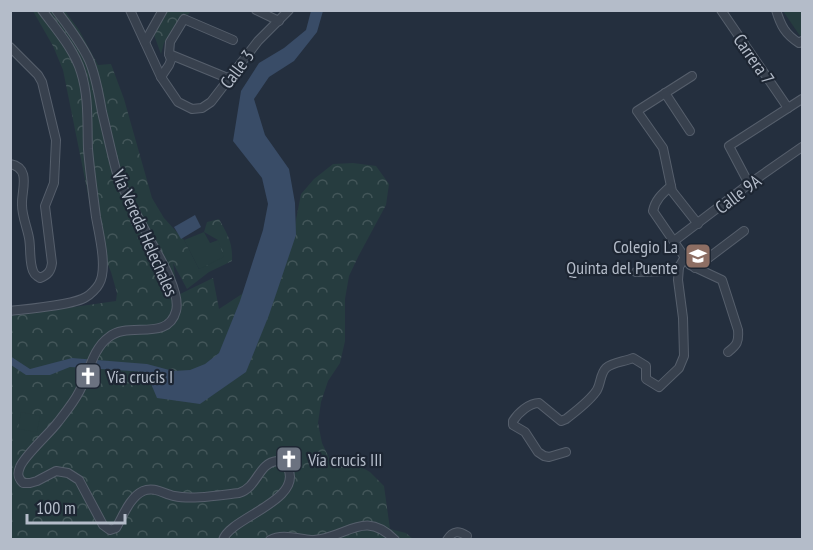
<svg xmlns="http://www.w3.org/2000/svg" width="813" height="550" font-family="'PT Sans Narrow',sans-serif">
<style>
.forest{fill:url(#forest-crowns)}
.park{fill:#263c3f}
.water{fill:#394c67}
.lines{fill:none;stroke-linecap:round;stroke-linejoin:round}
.minor-casing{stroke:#565f6c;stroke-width:10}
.minor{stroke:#38414e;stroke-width:8}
.labels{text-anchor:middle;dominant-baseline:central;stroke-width:4.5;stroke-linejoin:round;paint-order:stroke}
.street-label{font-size:18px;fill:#b4bcc9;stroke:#1d2633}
.poi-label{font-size:18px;fill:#b4bcc9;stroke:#1d2633;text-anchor:start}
</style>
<defs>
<pattern id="forest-crowns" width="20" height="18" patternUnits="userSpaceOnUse" patternTransform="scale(1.5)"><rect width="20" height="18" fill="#263c3f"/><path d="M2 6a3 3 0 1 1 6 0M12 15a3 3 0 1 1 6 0" fill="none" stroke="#435659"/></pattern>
</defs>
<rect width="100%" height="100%" fill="#242f3e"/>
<g class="forest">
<path d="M33 11H65L79 30 98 65 111 64 124 99 152 198 164 218 184 240 199 269 218 240 204 232 207 222 219 219C227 234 233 242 232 261L209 272 187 289 173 263 178 295 213 278 219 309 257 284 293 235 301 194 314 179 333 164 353 163 376 166 389 184 386 205 358 257 349 276 345 299V341L340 363 328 381 321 402 318 423 322 443 331 462 351 461 370 472 384 486 390 529 406 533 413 539H11L10 316 116 301 117 293 111 272 97 239 63 70 53 46Z"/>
<path d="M166 11H191L164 43 161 54 154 35Z"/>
</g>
<g class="park">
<path d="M783 11H802V35L800 36Z"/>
<path d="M204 232 210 243 218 240 224 257 199 269 184 240Z"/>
<path d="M21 412 40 416 37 432 18 429Z"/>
</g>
<g class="water">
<path d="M311 11H323L317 32 294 61 269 77 254 99 265 135 289 169 295 203 296 235 269 315 246 372 200 404 157 398 146 372 70 367 50 375H26L11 365 10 356 30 369 72 358 147 364 173 371 190 370 205 364 219 353 240 301 263 230 268 204 262 178 233 141 241 91 259 63 284 48 306 30Z"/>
<path d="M195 215 201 227 181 239 174 227Z"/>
</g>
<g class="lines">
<defs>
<g id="minor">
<path d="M56 10C68 26 80 41 89 60 96 76 99 95 102 112 107 132 111 151 116 170 123 194 139 217 150 240 159 256 181 293 176 311 168 342 128 321 109 337 92 349 89 374 79 392 74 402 65 413 58 422 50 433 24 456 20 467 17 474 18 478 23 483H30L37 481 56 471 68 473 79 480 103 525 110 530 116 528C123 516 130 497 143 491 154 486 164 494 174 496 192 500 220 495 239 493 258 487 258 463 277 461 282 460 286 463 288 468 303 501 229 518 223 540"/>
<path d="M130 10 161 77 178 102 192 109 202 108 211 102 258 41 289 10"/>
<path d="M256 10 279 21"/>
<path d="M721 10 788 108"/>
<path d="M776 10C781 26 785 34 799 43L802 41"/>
<path d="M145 42 163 10"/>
<path d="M10 47 38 75 42 82 56 140 54 183 45 206 52 263C51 271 48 275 40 278 36 275 35 276 33 271 29 261 31 248 29 238 27 227 22 216 22 205 21 191 32 168 10 164"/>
<path d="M169 54 230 79"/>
<path d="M692 76 637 111 663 148 672 191 698 224"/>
<path d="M161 77 169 65 171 60 169 54 170 42 184 19 233 40"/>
<path d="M665 93 690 131"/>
<path d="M749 184 729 146 802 99"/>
<path d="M671 186C662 194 655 200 653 211L690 265 722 280 738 330C739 342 737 345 728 352"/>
<path d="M674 241 749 184 802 147"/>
<path d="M695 268 744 231"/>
<path d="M636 272 665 271 679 267"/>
<path d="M10 311C27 309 74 305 86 297 90 295 97 288 99 284 108 269 99 234 96 217 93 194 90 171 88 149 87 123 89 97 81 72 74 49 56 29 42 10"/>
<path d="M566 452 549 457 544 456 538 452 525 432 513 425V421C518 413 529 403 539 403L561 421 566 419C576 411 590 401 597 390 601 383 600 374 606 368 613 362 624 362 633 358L646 366V379L659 387 679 368 684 356 683 318 678 280 679 267 685 257"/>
<path d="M270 540C282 533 298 539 311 540"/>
<path d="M314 540C348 537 364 509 395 540"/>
<path d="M447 540C453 530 459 531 467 536"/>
</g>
</defs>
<use href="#minor" class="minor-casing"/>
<use href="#minor" class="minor"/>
</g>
<defs>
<symbol id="school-square" viewBox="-11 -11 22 22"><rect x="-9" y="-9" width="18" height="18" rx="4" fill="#8d6e63" stroke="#1d2633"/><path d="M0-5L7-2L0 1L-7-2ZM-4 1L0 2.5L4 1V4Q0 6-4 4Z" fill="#fff"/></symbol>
<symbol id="church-square" viewBox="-11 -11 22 22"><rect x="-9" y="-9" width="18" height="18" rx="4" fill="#6b7280" stroke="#1d2633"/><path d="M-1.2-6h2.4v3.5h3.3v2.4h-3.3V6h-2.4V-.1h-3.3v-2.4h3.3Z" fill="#fff"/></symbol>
</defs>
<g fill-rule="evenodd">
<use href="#school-square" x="683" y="241" width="30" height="30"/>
<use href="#church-square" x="73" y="361" width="30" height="30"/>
<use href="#church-square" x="274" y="444" width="30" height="30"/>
</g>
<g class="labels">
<g class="street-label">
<text transform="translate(754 59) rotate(55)">Carrera 7</text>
<text transform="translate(237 69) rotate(-53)">Calle 3</text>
<text transform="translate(738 194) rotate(-37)">Calle 9A</text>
<text transform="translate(145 233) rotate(66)">Vía Vereda Helechales</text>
</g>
<g class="poi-label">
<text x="678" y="246" text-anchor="end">Colegio La<tspan x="678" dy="21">Quinta del Puente</tspan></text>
<text x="107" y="376">Vía crucis I</text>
<text x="308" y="459">Vía crucis III</text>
</g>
</g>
<rect width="813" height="550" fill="none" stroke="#b4bcc9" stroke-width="24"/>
<path d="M27 514v9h98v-9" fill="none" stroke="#b4bcc9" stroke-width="3"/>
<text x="36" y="514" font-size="18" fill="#b4bcc9" stroke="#1d2633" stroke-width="4.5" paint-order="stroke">100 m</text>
</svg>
